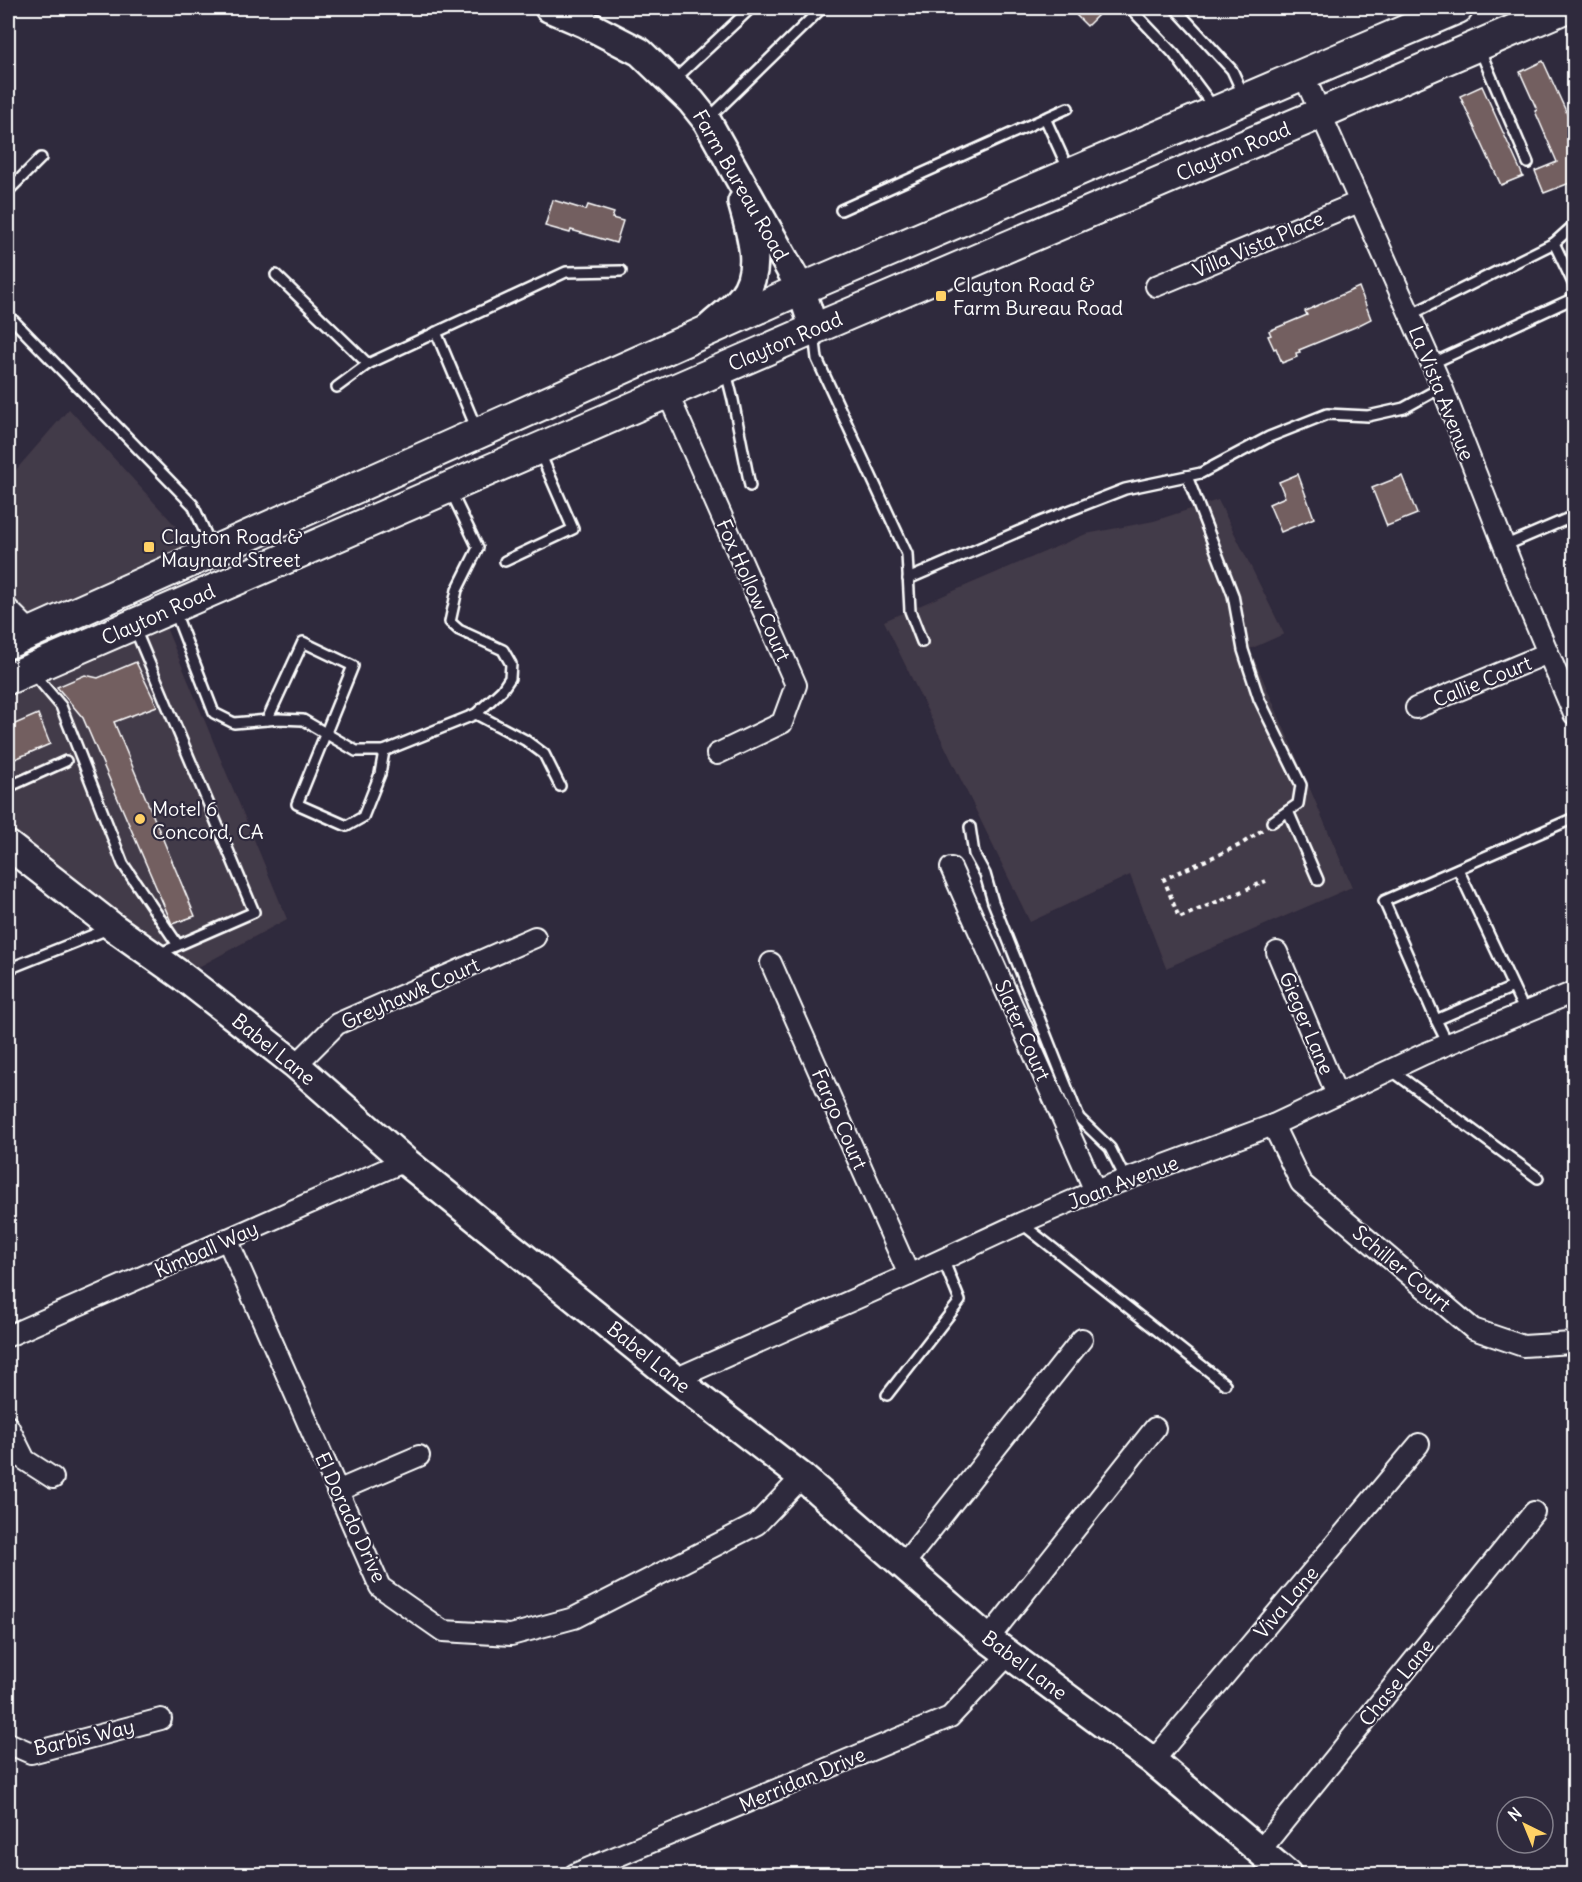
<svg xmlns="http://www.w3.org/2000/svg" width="1582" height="1882" font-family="Delius,sans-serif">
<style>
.built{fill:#433a48}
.building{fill:#735e60;stroke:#fff;stroke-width:1.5}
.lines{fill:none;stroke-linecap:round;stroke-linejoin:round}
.lane-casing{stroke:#fff;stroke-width:14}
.street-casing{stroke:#fff;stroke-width:24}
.secondary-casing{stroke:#fff;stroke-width:32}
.primary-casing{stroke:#fff;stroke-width:34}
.path{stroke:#fff;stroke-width:4;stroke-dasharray:4.5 4.5;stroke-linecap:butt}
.lane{stroke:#2f2a3d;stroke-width:9}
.street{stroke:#2f2a3d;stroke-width:20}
.secondary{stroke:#2f2a3d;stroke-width:27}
.primary{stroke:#2f2a3d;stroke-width:30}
.poi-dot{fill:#ffd166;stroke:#2f2a3d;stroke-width:2}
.labels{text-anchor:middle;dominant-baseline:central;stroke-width:4.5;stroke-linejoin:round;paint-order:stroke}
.street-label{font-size:20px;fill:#fff;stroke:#2f2a3d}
.poi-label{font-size:20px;fill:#fff;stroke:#2f2a3d;text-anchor:start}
</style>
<rect width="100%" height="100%" fill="#2f2a3d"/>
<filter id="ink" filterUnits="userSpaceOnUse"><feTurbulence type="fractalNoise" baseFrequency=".0167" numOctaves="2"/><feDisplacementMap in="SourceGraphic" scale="12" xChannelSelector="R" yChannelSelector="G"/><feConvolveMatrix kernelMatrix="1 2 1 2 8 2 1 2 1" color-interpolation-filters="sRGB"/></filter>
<g filter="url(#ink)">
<g class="built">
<path d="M69 409 203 556 8 643V479Z"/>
<path d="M1218 500 1284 634 1250 649 1352 887 1166 968 1130 875 1030 922 884 621 1086 534 1154 521Z"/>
<path d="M160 613 287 919 182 976 8 845V679Z"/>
</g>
<g class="building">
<path d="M1069 8H1105L1087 26Z"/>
<path d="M1543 61 1575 131V181L1544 193 1535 171 1557 162 1535 111 1537 110 1520 72Z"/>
<path d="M1482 86 1523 176 1501 185 1460 96Z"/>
<path d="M553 200 586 210 588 205 614 213 612 218 623 221 616 243 571 230 570 233 545 226Z"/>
<path d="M1359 287 1371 319 1355 327 1299 350 1300 352 1296 353 1297 357 1282 363 1276 348 1274 349 1268 336 1271 335 1269 331 1307 315 1305 311Z"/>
<path d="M1298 474 1314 518 1281 532 1269 504 1285 497 1279 482Z"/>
<path d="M1402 476 1417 514 1387 526 1372 488Z"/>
<path d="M136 662 157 706 114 722 195 916 172 924 83 718 57 687 85 675 98 678Z"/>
<path d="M38 714 50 744 8 762V727Z"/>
</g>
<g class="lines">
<defs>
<g id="lane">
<path d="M1130 8 1174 54 1215 109"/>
<path d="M1175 8 1232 70 1244 96"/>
<path d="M1479 48 1528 163"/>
<path d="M673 81 751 8"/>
<path d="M1045 118 1069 171"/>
<path d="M708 119 822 8"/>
<path d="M8 191 41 158"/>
<path d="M841 210 1068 108"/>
<path d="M1554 243 1574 225"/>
<path d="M276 275 368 364"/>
<path d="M8 315 193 505 212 548"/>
<path d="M1410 315 1554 243 1574 285"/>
<path d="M436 332 477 430"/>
<path d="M814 333 817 359 907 554 910 611 922 642"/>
<path d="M1431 364 1574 298"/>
<path d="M726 372 733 400 750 486"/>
<path d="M337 387 368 364 566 272 621 271"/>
<path d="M1187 476 1233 595 1243 650 1259 699 1301 785 1298 804 1272 822"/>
<path d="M1504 546 1574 516"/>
<path d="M505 561 573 529 540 453"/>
<path d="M908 579 1043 521 1125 489 1201 473 1269 437 1327 414 1368 416 1404 408 1442 387"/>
<path d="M175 612 214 713 234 723 279 719 303 720 356 751H384L476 714 502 690 510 678 511 664 503 650 459 630 450 622 457 590 478 548 451 492"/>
<path d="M135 629 254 912 158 954"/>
<path d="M32 672 61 706 123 864 178 945"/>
<path d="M476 714 525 740 544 754 560 786"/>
<path d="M267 720 303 642 353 666 297 804 347 826 363 817 380 774 384 751"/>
<path d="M8 787 66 761"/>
<path d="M1288 811 1318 880"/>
<path d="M970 827 974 854 985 874 993 902 1079 1118 1110 1148 1126 1180"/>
<path d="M1458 869 1525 1012"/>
<path d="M8 969 108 929"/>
<path d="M1436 1020 1513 987"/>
<path d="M1448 1044 1436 1020 1384 901 1574 818"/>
<path d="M1391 1070 1538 1178"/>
<path d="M1021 1223 1225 1384"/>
<path d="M887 1395 960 1301 943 1259"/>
</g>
<g id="street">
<path d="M1303 74 1442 387 1523 594 1574 714"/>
<path d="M1156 286 1359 202"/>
<path d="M667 392 796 685 782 723 717 754"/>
<path d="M8 609 31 632"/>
<path d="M1416 708 1548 653"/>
<path d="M951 868 1095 1191"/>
<path d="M1277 952 1337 1095"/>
<path d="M771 963 909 1275"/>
<path d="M296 1065 337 1024 535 937"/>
<path d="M1273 1125 1301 1183 1473 1329 1523 1346 1572 1343"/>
<path d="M227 1239 380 1587 443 1631 511 1635 574 1618 757 1524 802 1477"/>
<path d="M8 1336 405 1161"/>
<path d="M675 1379 909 1275 1021 1223 1095 1191 1273 1125 1424 1054 1574 992"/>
<path d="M8 1426 25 1460 53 1478"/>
<path d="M337 1491 419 1456"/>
<path d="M903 1565 1082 1339"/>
<path d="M988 1639 1155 1428"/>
<path d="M8 1743 31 1753 161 1719"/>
<path d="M1153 1761 1419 1444"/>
<path d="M1259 1852 1534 1512"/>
<path d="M575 1874 950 1717 1009 1654"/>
</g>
<g id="secondary">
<path d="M549 8 584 23 640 52 691 101 707 121 801 289 814 329"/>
<path d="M711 326C721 317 734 308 742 297 764 269 750 232 742 202"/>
<path d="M8 845 113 927 182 976 296 1065 405 1161 675 1379 802 1477 988 1639 1153 1761 1287 1874"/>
</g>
<g id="primary">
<path d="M8 643 801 289 1458 8"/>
<path d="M8 679 814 329 1319 114 1565 8"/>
</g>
</defs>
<use href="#lane" class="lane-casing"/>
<use href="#street" class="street-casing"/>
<use href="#secondary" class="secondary-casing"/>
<use href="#primary" class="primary-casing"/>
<path class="path" d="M1262 830 1240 845 1164 879 1179 918 1266 881"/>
<use href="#lane" class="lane"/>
<use href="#street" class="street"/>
<use href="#secondary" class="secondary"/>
<use href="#primary" class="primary"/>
</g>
</g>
<g class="poi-dot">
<rect x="935" y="290" width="12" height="12" rx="3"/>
<rect x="143" y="541" width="12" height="12" rx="3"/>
<circle cx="140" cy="819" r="6"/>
</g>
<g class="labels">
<g class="street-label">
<text transform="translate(1233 151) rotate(-23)">Clayton Road</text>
<text transform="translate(741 185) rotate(60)">Farm Bureau Road</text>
<text transform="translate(1258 244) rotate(-23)">Villa Vista Place</text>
<text transform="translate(785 341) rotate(-23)">Clayton Road</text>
<text transform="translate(1442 393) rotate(68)">La Vista Avenue</text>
<text transform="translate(754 590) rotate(66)">Fox Hollow Court</text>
<text transform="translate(158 614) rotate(-24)">Clayton Road</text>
<text transform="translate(1482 681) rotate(-22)">Callie Court</text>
<text transform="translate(410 993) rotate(-24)">Greyhawk Court</text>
<text transform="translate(1307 1023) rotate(67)">Gieger Lane</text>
<text transform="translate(1023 1030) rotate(66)">Slater Court</text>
<text transform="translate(274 1049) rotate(39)">Babel Lane</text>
<text transform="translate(840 1119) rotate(66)">Fargo Court</text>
<text transform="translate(1123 1182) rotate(-21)">Joan Avenue</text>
<text transform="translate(206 1249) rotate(-24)">Kimball Way</text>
<text transform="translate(1402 1268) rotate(40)">Schiller Court</text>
<text transform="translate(649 1357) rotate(39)">Babel Lane</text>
<text transform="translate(351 1517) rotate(65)">El Dorado Drive</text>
<text transform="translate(1286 1602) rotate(-50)">Viva Lane</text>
<text transform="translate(1025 1665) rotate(37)">Babel Lane</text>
<text transform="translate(1396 1682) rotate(-51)">Chase Lane</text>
<text transform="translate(84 1737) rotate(-13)">Barbis Way</text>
<text transform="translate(802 1779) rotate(-23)">Merridan Drive</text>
</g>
<g class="poi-label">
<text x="953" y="284">Clayton Road &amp;<tspan x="953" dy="23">Farm Bureau Road</tspan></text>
<text x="161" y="536">Clayton Road &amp;<tspan x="161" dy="23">Maynard Street</tspan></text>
<text x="152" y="808">Motel 6<tspan x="152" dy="23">Concord, CA</tspan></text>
</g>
</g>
<rect width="1582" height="1882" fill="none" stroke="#2f2a3d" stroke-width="30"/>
<rect x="15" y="15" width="1552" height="1852" fill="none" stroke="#fff" stroke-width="2" filter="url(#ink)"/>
<g transform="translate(1525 1825) rotate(317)"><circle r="28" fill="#2f2a3d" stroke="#827f8b" stroke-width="1.5"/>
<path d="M0-4.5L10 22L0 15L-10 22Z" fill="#ffd166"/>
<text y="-9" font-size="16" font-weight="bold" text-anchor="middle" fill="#ffffff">N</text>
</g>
</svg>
